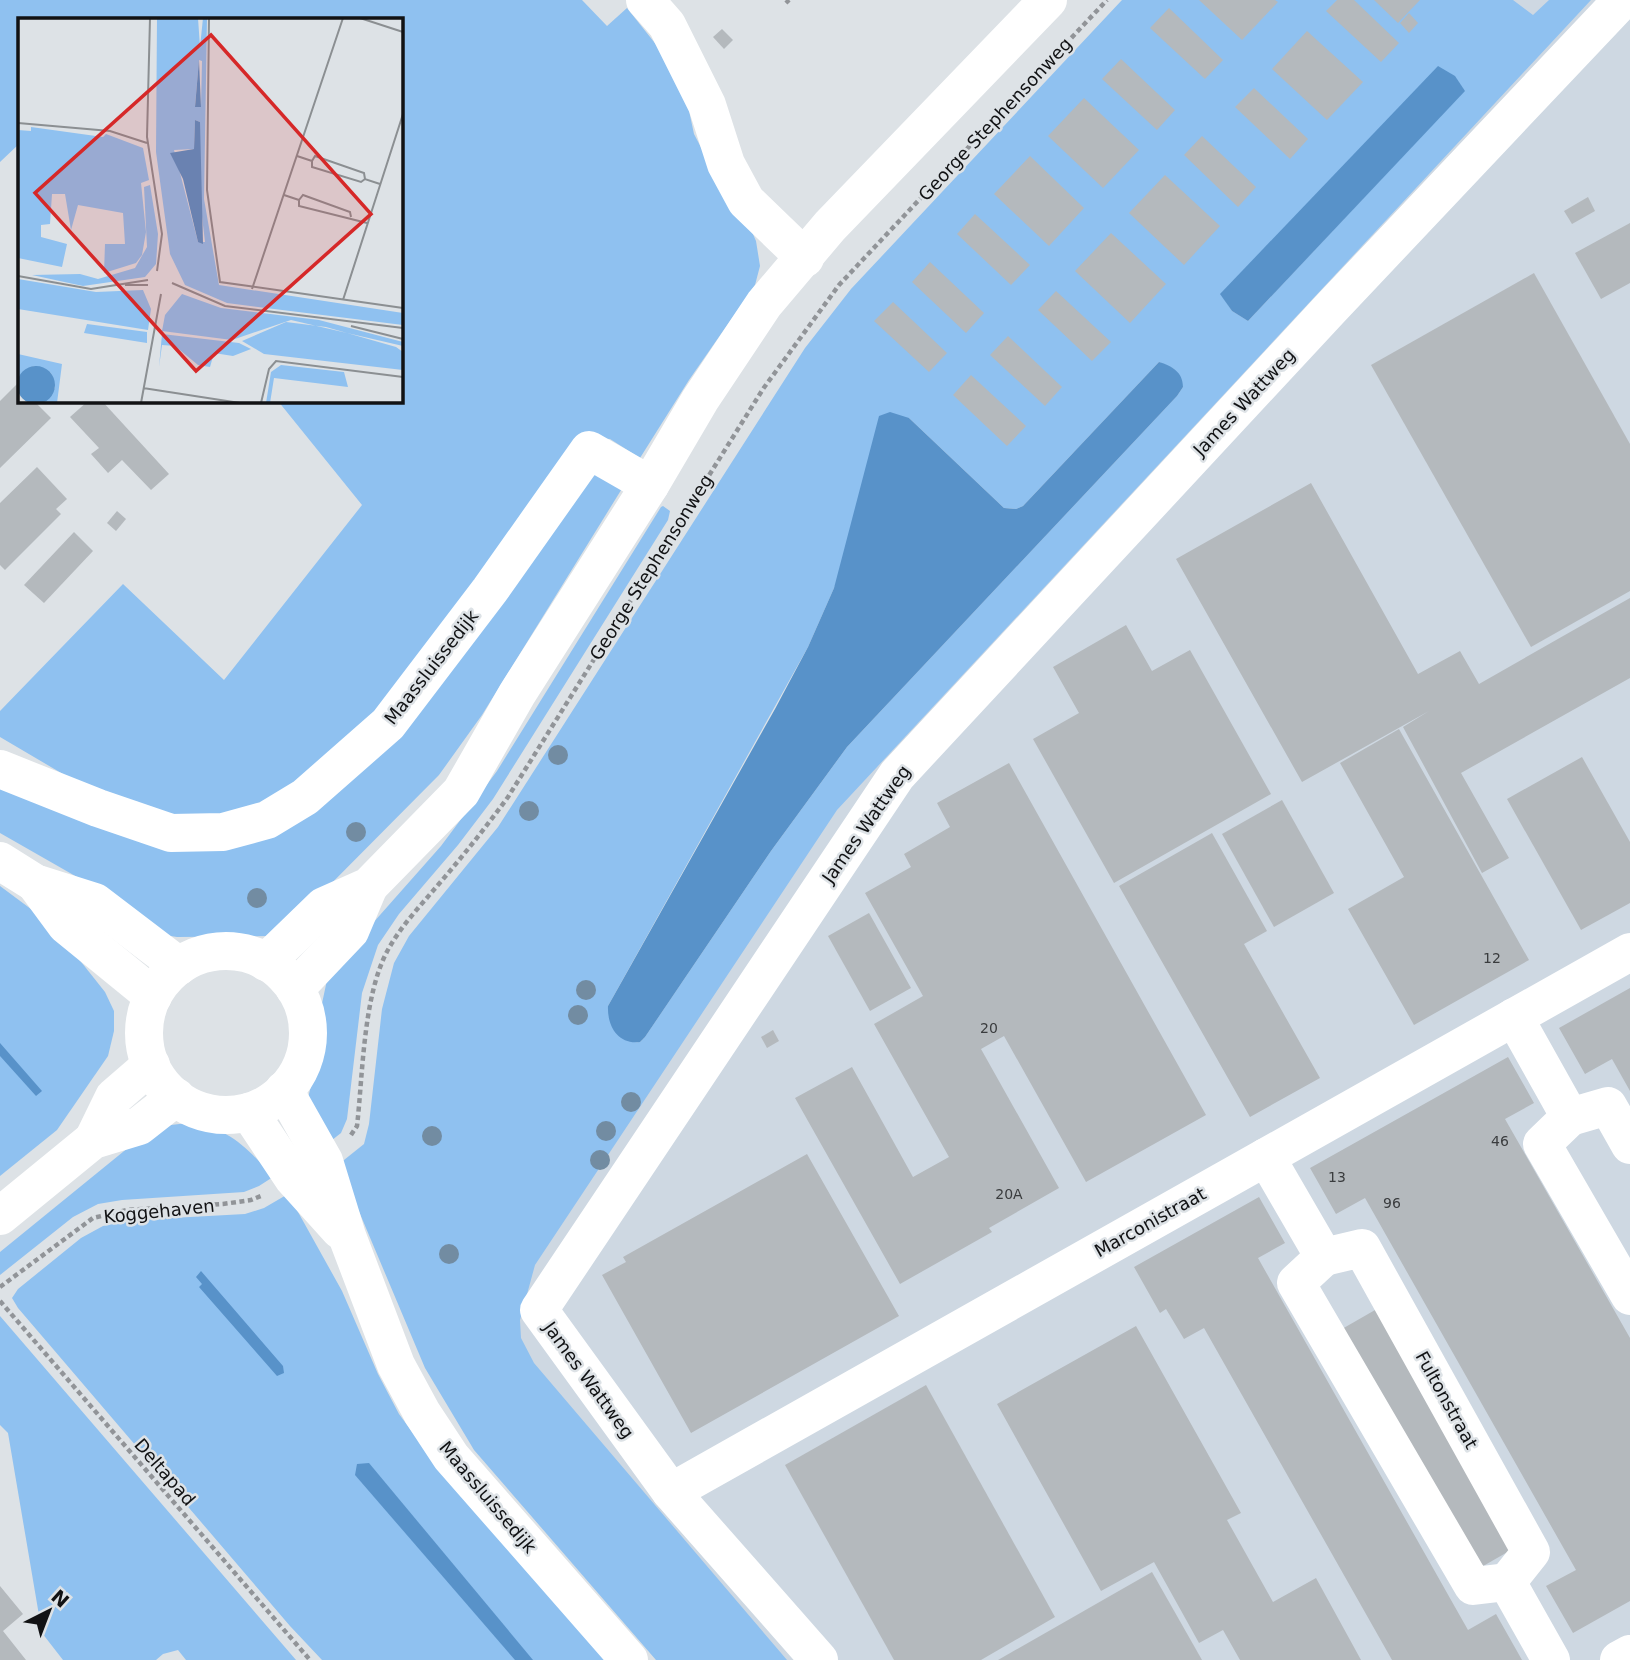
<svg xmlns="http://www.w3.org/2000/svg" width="1630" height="1660" font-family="'DejaVu Sans',sans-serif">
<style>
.built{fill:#ced8e2}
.green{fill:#8fc1f0;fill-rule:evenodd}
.water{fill:#5892c9}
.building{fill:#b4b9bd}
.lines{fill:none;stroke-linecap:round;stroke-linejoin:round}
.path{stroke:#919498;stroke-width:4.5;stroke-dasharray:5 3.5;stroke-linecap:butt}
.minor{stroke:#fff;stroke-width:38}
.tree{fill:#728ca2}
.labels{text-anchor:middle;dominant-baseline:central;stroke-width:5;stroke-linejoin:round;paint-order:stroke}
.number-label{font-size:14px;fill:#3a3c3e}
.street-label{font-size:18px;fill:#111214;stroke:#dde2e6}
.inset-road{fill:none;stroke:#8b8f92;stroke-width:2}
.view{fill:#d62828;fill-opacity:0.15;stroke:#d62828;stroke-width:3.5}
.inset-edge{fill:none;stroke:#111214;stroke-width:3.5}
</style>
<rect width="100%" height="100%" fill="#dde2e6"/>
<path class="built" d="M1407 0H1630V1660H753L493 1345 504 1224Z"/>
<g class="green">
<path d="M0 0H582L607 26 627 8 658 47 688 106 694 134 719 182 749 225 756 241 760 266 755 285 689 380 640 458 610 439 589 438 388 710 261 814 192 822 124 810 0 737V711L123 584 224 680 362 505 278 401H401V19H19V144L0 162Z"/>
<path d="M1122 0H1513L1533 15 1549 0H1591L837 810 535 1265 520 1320 521 1338 534 1363 787 1660H656L474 1450 425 1368 339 1164 364 1144 369 1124 382 1009 394 963 409 936 498 827 805 348 851 289ZM1465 90 1248 321 1232 311 1221 294ZM1159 362 1174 369 1183 387 1177 396 847 747 771 851 645 1037 640 1042C619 1044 616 1022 608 1006L808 647 909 418 1004 508 1016 509 1023 506Z"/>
<path d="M589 470 623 487 482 715 439 775 310 905 269 936 177 937 158 934 105 893 0 833V776L121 830 299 812Z"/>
<path d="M663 506 670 511 668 520 493 799 458 845 399 914 378 945 362 993 347 1119 341 1133 327 1144 308 1098 321 1045V1008L327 980 342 958 441 846 497 771 661 507Z"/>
<path d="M0 886 51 924 105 992 114 1011V1031L108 1056 57 1130 0 1176Z"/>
<path d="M188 1123C228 1127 247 1147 273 1177L259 1186 244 1192 122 1200 98 1204 73 1217 0 1275V1252L145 1134 171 1125Z"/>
<path d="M288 1194 342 1291 378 1374 399 1414 424 1448 608 1660H322L290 1626 18 1308 12 1298 18 1289 81 1238 103 1226 135 1220 245 1214 264 1208Z"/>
<path d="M0 1316 296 1660H186L178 1650 163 1654 156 1660H63L42 1633 8 1433 0 1425Z"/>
</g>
<g class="water">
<path d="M1438 66 1455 76 1465 91 1248 321 1232 311 1220 294Z"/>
<path d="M1159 362C1172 366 1183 372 1183 387L1177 396 847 747 771 851 645 1037 640 1042C618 1045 607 1026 608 1006L775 709 808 647 834 588 879 416 890 412 909 418 1004 508 1016 509 1023 506Z"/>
<path d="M0 1043 42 1091 36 1096 0 1056Z"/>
<path d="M201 1271 283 1366 284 1373 277 1376 199 1287 202 1284 196 1277Z"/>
<path d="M369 1463 533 1660H515L355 1475 357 1464Z"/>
</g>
<g class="building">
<path d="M1199 0H1275L1278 2 1242 40Z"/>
<path d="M1337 0H1354L1399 43 1381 62 1326 11Z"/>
<path d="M1374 0H1420L1398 23Z"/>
<path d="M1169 8 1223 60 1205 79 1150 28Z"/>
<path d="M1409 13 1418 23 1409 33 1400 23Z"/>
<path d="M722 29 733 40 724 49 713 37Z"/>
<path d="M1307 31 1363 82 1327 120 1272 69Z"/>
<path d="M1121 59 1175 110 1157 130 1102 79Z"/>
<path d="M1254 88 1308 139 1290 159 1235 107Z"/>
<path d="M1084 98 1139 150 1103 188 1048 136Z"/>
<path d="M1202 136 1256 187 1238 207 1184 155Z"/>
<path d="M1030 156 1084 208 1049 246 994 194Z"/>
<path d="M1165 175 1220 226 1184 265 1129 213Z"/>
<path d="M1588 197 1595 211 1572 224 1564 211Z"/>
<path d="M975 214 1030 265 1011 285 957 234Z"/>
<path d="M1630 223V283L1601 299 1575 253Z"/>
<path d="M1111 233 1166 284 1130 323 1075 271Z"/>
<path d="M930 262 984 313 966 333 912 282Z"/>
<path d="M1534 273 1630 444V591L1531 647 1371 365Z"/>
<path d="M1056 291 1111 342 1092 361 1038 310Z"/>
<path d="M893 302 947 353 929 372 874 321Z"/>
<path d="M1008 336 1062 387 1045 406 990 355Z"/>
<path d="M971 375 1026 426 1007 446 953 395Z"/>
<path d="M17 384 19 401H34L51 418 0 468V401Z"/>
<path d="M88 401H102L169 474 151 490 122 460 108 473 91 454 99 448 70 417Z"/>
<path d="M37 467 67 499 56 509 61 514 5 570 0 565V503Z"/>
<path d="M1311 483 1418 674 1460 651 1479 684 1630 598V678L1461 773 1509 858 1482 873 1403 727 1429 711 1302 782 1176 559Z"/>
<path d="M117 511 126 519 116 531 107 523Z"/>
<path d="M74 532 93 551 44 603 24 585Z"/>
<path d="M1126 625 1152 671 1190 650 1271 794 1114 883 1033 739 1079 713 1053 667Z"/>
<path d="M1399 729 1529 960 1414 1025 1348 909 1404 877 1340 763Z"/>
<path d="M1582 757 1630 842V903L1581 930 1507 799Z"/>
<path d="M1009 763 1206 1115 1086 1182 1004 1036 981 1049 1059 1188 989 1228 992 1232 900 1284 795 1098 852 1067 913 1177 949 1157 874 1024 923 996 865 893 911 867 904 854 950 827 937 803Z"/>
<path d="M1282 800 1334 893 1274 927 1222 834Z"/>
<path d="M1212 833 1267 931 1244 944 1320 1078 1250 1117 1119 886Z"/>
<path d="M869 913 911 988 870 1011 828 936Z"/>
<path d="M1630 988V1091L1612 1059 1585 1074 1559 1028Z"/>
<path d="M773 1030 779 1041 767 1048 761 1037Z"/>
<path d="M1508 1057 1534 1103 1505 1119 1630 1338V1601L1573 1633 1546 1586 1576 1570 1365 1198 1336 1214 1310 1168Z"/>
<path d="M807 1154 899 1316 691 1433 602 1275 626 1262 623 1257Z"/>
<path d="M1259 1197 1285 1243 1258 1258 1451 1600 1468 1630 1496 1614 1522 1660H1392L1204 1328 1184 1339 1166 1309 1160 1313 1134 1267Z"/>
<path d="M1382 1306 1518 1546 1478 1569 1342 1329Z"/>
<path d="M1136 1326 1241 1513 1227 1520 1273 1602 1316 1578 1361 1660H1240L1223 1630 1199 1643 1154 1562 1101 1591 997 1404Z"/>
<path d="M926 1385 1055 1617 981 1660H894L785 1465Z"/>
<path d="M1152 1572 1202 1660H998Z"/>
<path d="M0 1586 23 1614 3 1631 26 1660H0Z"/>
</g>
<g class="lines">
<g class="path">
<path d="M786 0 789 3"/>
<path d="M351 1135 357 1126C363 1074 363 993 389 948 402 925 421 905 438 885 463 856 486 827 508 797L763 389 839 285 1107 0"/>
<path d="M0 1287 93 1218 127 1210 223 1204 251 1200 261 1196"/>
<path d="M0 1301 310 1660"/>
</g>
<g class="minor">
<path d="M645 0 667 25 707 105 726 164 746 201 805 258"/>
<path d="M0 769 98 808 171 833 223 832 267 820 305 797 388 724 490 590 589 450 650 485"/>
<path d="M0 861 35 883 95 902 179 966"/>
<path d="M35 883 66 925 153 996"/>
<circle cx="226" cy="1033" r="82"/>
<path d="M266 962 324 906 369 886 461 792 517 694 650 485 700 400 764 304 830 226 1048 0"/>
<path d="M295 989 350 931 369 886"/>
<path d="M1514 1017 1570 1117 1542 1144 1630 1296"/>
<path d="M284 1090 324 1161 347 1236 396 1365 422 1413 451 1457 629 1660"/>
<path d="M249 1112 293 1178 340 1230"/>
<path d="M1570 1117 1608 1106 1630 1145"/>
<path d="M93 1140 114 1097 151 1065"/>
<path d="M1266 1157 1324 1257 1296 1283 1473 1586 1507 1582 1551 1660"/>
<path d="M0 1216 93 1140 139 1126 176 1097"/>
<path d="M1324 1257 1362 1248 1531 1552 1507 1582"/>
<path d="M671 1492 1630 952"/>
<path d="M819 1660 671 1492 539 1310 897 775 1330 309 1622 0"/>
<path d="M1619 1660 1630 1654"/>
</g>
</g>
<g class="tree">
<circle cx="558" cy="755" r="10"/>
<circle cx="529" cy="811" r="10"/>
<circle cx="356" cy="832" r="10"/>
<circle cx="257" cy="898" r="10"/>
<circle cx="586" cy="990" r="10"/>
<circle cx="578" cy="1015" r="10"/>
<circle cx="631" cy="1102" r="10"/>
<circle cx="606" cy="1131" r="10"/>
<circle cx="432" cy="1136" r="10"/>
<circle cx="600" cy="1160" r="10"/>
<circle cx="449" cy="1254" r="10"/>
</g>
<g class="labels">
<g class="number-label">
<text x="1492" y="958">12</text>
<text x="989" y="1028">20</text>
<text x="1500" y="1141">46</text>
<text x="1337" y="1177">13</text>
<text x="1009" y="1194">20A</text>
<text x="1392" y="1203">96</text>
</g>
<g class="street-label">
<text transform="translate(995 119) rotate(-47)">George Stephensonweg</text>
<text transform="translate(1244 402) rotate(-47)">James Wattweg</text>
<text transform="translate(651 567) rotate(-58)">George Stephensonweg</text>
<text transform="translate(431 667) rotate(-52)">Maassluissedijk</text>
<text transform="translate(866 824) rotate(-55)">James Wattweg</text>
<text transform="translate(159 1211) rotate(-6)">Koggehaven</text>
<text transform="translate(1150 1222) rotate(-29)">Marconistraat</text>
<text transform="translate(589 1380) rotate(54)">James Wattweg</text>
<text transform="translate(1447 1400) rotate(61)">Fultonstraat</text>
<text transform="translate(165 1472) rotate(49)">Deltapad</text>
<text transform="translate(488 1497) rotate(50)">Maassluissedijk</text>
</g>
</g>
<g transform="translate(18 18)">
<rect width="385" height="385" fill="#dde2e6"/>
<path d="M139 0H180L182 29 185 0H189L186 181 201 267 385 295V307L209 285 167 267 152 236 138 134ZM181 42 184 43 183 88H177ZM177 102 182 104 181 173 187 224H180L156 132 176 131ZM13 109 85 119 88 116 125 130 131 162 123 165 128 214 124 237 118 245 86 255 87 226H107L105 195 60 187 53 212 47 176H34L32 206 23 207V219L49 226 44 249 0 240V112L13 113ZM132 167 140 216 138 246 127 259 65 268 14 257 62 256 80 261 117 250 129 229 126 169ZM0 261 78 274 125 272 133 291 130 312 0 291ZM164 276 203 290 301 302 385 324V328L273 302 214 322 144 313 147 297ZM268 304 308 309 378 329 385 334V352L246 336 224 323ZM69 306 129 314V325L66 315ZM144 316 221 325 233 331 215 338 196 335 192 349 180 347 157 328 144 327 141 349ZM0 336 44 346 39 385H26L37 370 33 355 15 348 0 359ZM263 347 326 354 330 369 256 360 252 385H248L253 354Z" fill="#8fc1f0" fill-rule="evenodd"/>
<path d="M181 42 183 89H177ZM177 102 182 104 185 226 180 224 165 161 152 135 176 131ZM-1 367a19 19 0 1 1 38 0a19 19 0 1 1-38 0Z" fill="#5892c9"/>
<path class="inset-road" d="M132 0 129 119 144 216 139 253M191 0 189 172 202 264 385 290M342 0 385 14M0 105 92 113 129 125M279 138 294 143V149L343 164 347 161 362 166M294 143 297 138 346 155 347 161M266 177 281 182V188L349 205M281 182 285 177 332 194 333 199M0 258 73 271 130 262M154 265 207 288 385 310M107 267H130M234 271 325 0M325 282 385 96M333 308 385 321M125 370 222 385M123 385 143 276M243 385 251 351 258 343 385 359"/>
<path class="view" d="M193 17 353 196 178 353 17 175Z"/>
<rect width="385" height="385" class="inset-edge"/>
</g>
<g transform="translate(49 1611) rotate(42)" stroke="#dde2e6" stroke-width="5" paint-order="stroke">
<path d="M0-5L12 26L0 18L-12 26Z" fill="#111214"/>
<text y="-10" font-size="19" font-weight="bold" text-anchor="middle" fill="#111214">N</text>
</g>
</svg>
